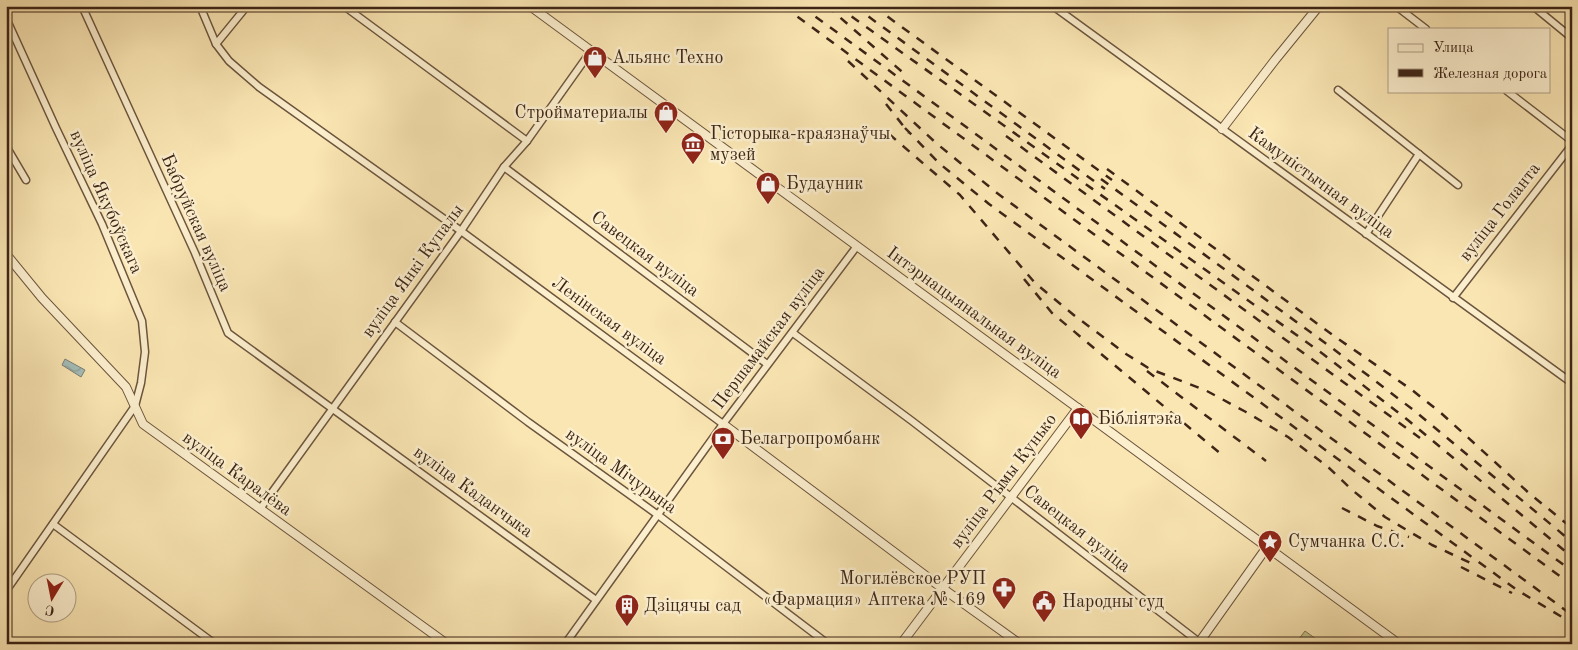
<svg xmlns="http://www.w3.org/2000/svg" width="1578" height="650" font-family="'Old Standard TT',serif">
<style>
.garden{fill:#c2c389;stroke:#807450}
.water{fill:url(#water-waves);stroke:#7a8078}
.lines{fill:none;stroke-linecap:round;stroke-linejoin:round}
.minor-casing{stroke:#6c553e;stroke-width:9}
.tertiary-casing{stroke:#6c553e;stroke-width:10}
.minor{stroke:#fcefce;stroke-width:6}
.tertiary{stroke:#fcefce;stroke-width:8}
.rail{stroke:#3d2517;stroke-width:2.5;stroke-dasharray:9 9;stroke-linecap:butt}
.labels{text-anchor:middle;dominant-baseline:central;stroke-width:5;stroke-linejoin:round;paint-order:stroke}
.poi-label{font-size:18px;fill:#3d2517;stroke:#fcefce;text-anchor:start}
.street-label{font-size:18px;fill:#3d2517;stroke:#fcefce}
</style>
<defs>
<pattern id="water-waves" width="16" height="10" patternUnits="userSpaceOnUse" patternTransform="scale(1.25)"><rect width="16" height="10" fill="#a3bdb8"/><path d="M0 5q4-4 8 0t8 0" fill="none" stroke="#8da29d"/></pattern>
</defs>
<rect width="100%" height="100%" fill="#fae6b3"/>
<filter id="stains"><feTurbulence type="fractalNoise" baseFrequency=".004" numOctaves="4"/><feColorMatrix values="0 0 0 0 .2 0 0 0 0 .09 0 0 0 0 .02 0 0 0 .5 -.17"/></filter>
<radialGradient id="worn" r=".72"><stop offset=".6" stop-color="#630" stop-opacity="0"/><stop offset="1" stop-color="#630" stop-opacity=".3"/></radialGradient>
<path class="garden" d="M1305 631 1323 644H1295Z"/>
<path class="water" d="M65 359 85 370 81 377 62 365Z"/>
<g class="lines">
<defs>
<g id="minor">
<path d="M82 6 195 253 228 333 596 600"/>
<path d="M200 6 216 44 229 61 259 87 461 231 723 424"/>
<path d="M344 6 527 141"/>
<path d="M1053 6 1572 383"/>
<path d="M1396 6 1426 29"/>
<path d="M1533 6 1572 38"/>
<path d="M6 18 56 128 102 224 142 321 145 352 141 383 135 406 6 591"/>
<path d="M216 44 247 6"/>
<path d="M1338 90 1458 185"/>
<path d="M1507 91 1572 141"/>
<path d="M6 146 26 180"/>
<path d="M504 167 767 364"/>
<path d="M1366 234 1419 154"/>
<path d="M1453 298 1572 145"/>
<path d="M395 322 528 422 658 515 828 644"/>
<path d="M793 333 912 421 1199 642"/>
<path d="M260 509 461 231 504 167 527 141 591 51"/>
<path d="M53 524 215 644"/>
<path d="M565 644 723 424 857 246"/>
</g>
<g id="tertiary">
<path d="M530 6 1399 644"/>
<path d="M1222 129 1275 60 1319 6"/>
<path d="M6 254 42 298 126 387 143 424 447 644"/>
<path d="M723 424 942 588 1020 644"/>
<path d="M901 644 1078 408"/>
<path d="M1198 644 1267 547"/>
</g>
</defs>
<use href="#minor" class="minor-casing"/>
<use href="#tertiary" class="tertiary-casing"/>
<use href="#minor" class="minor"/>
<use href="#tertiary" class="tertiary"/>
<g class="rail">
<path d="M783 6 1572 585"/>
<path d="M801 6 1572 571"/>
<path d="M827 6 908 77"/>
<path d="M837 6 1323 354 1409 421 1572 557"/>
<path d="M854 6 1105 189"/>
<path d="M873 6 1112 180"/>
<path d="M848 61 936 143 997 193 1572 615"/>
<path d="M886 104 909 133"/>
<path d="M905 128 940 164 989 204 1517 590 1572 623"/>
<path d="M889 134 960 195 1035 283 1075 316 1126 354 1150 369 1205 390 1246 412 1288 437 1327 466 1351 489 1385 517 1432 545 1475 565"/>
<path d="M1006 136 1420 438"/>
<path d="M1107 169 1334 336 1412 390 1441 413 1530 494 1572 528"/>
<path d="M1101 179 1328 345 1416 412 1572 542"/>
<path d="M1024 279 1052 313 1221 454"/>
<path d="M1147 371 1266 461"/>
<path d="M1342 508 1377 526 1409 537"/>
<path d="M1461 567 1512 593"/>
</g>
</g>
<defs>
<symbol id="shop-pin" viewBox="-11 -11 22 30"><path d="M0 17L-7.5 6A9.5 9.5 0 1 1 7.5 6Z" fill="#8f2418" stroke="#fcefce"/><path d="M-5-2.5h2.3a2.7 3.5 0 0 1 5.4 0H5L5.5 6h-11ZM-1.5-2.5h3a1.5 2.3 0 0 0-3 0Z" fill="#fff"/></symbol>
<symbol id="museum-pin" viewBox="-11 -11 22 30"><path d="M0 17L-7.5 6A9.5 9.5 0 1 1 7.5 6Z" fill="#8f2418" stroke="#fcefce"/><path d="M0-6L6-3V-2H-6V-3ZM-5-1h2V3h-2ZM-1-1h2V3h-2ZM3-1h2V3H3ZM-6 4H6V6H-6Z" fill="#fff"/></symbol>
<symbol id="library-pin" viewBox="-11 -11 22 30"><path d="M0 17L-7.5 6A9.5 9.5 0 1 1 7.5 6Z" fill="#8f2418" stroke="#fcefce"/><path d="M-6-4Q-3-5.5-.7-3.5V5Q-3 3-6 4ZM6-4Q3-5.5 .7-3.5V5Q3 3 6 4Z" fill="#fff"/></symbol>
<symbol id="bank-pin" viewBox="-11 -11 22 30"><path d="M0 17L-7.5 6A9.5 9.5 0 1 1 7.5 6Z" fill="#8f2418" stroke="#fcefce"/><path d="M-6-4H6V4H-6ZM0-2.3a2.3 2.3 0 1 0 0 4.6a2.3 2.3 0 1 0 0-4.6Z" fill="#fff"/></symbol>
<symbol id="sight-pin" viewBox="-11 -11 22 30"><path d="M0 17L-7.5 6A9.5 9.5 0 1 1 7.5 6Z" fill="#8f2418" stroke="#fcefce"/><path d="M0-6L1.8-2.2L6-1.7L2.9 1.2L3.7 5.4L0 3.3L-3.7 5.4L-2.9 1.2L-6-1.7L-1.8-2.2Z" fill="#fff"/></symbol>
<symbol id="pharmacy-pin" viewBox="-11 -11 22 30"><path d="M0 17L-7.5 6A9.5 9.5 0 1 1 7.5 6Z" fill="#8f2418" stroke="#fcefce"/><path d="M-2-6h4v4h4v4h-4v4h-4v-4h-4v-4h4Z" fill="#fff"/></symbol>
<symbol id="civic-pin" viewBox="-11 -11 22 30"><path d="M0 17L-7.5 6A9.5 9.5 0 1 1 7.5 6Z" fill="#8f2418" stroke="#fcefce"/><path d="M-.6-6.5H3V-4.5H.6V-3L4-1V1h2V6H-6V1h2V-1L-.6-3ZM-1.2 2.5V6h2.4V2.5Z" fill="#fff"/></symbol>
<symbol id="building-pin" viewBox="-11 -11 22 30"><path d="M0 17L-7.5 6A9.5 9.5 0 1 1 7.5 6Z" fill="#8f2418" stroke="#fcefce"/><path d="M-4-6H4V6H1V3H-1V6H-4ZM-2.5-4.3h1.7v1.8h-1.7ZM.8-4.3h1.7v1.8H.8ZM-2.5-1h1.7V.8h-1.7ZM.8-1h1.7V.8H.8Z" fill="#fff"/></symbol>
</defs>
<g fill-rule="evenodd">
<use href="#shop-pin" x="581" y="44" width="28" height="38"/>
<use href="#shop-pin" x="652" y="99" width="28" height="38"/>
<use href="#museum-pin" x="679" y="130" width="28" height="38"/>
<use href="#shop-pin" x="754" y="170" width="28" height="38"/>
<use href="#library-pin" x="1067" y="405" width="28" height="38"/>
<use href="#bank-pin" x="709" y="425" width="28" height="38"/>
<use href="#sight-pin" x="1256" y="528" width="28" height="38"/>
<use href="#pharmacy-pin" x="990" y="575" width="28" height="38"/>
<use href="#civic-pin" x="1030" y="588" width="28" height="38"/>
<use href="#building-pin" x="613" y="592" width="28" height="38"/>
</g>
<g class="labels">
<g class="poi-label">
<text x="612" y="58">Альянс Техно</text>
<text x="648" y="113" text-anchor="end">Стройматериалы</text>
<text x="710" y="134">Гісторыка-краязнаўчы<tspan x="710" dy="21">музей</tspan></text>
<text x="786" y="184">Будауник</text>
<text x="1098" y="419">Бібліятэка</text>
<text x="740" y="439">Белагропромбанк</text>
<text x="1288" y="542">Сумчанка С.С.</text>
<text x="986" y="579" text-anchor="end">Могилёвское РУП<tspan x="986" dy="21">«Фармация» Аптека № 169</tspan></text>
<text x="1062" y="602">Народны суд</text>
<text x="644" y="606">Дзіцячы сад</text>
</g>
<g class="street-label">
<text transform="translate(1321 183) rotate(36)">Камуністычная вуліца</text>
<text transform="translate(106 202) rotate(66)">вуліца Якубоўскага</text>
<text transform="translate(1500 212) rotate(-52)">вуліца Голанта</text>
<text transform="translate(196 223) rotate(66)">Бабруйская вуліца</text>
<text transform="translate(645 254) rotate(37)">Савецкая вуліца</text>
<text transform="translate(413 271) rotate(-54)">вуліца Янкі Купалы</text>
<text transform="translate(974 313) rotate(36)">Інтэрнацыянальная вуліца</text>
<text transform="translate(609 321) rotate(36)">Ленінская вуліца</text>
<text transform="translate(769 338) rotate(-53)">Першамайская вуліца</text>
<text transform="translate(621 471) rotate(36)">вуліца Мічурына</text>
<text transform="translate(237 474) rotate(36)">вуліца Каралёва</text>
<text transform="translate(1004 481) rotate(-53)">вуліца Рымы Кунько</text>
<text transform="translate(473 492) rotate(36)">вуліца Каданчыка</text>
<text transform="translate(1077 529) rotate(38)">Савецкая вуліца</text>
</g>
</g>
<rect width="1578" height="650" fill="none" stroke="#fae6b3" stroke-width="25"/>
<rect x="8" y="8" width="1563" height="635" fill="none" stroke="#3d2517" stroke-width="2.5"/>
<rect x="12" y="12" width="1553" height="625" fill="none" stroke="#3d2517"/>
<rect x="1388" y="28" width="162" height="65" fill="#fcefce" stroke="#b09e85"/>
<rect x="1398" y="44" width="25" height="8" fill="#fcefce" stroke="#b09e85"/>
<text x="1433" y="52" font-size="15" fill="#3d2517">Улица</text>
<rect x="1398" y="69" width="25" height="8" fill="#3d2517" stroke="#b09e85"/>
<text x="1433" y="78" font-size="15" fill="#3d2517">Железная дорога</text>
<g transform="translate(52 598) rotate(190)"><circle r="24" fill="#fcefce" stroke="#b09e85"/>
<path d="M0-4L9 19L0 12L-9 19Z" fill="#8f2418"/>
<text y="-8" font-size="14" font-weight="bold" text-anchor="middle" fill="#3d2517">С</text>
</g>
<rect width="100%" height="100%" filter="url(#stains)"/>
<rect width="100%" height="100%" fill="url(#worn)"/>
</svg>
